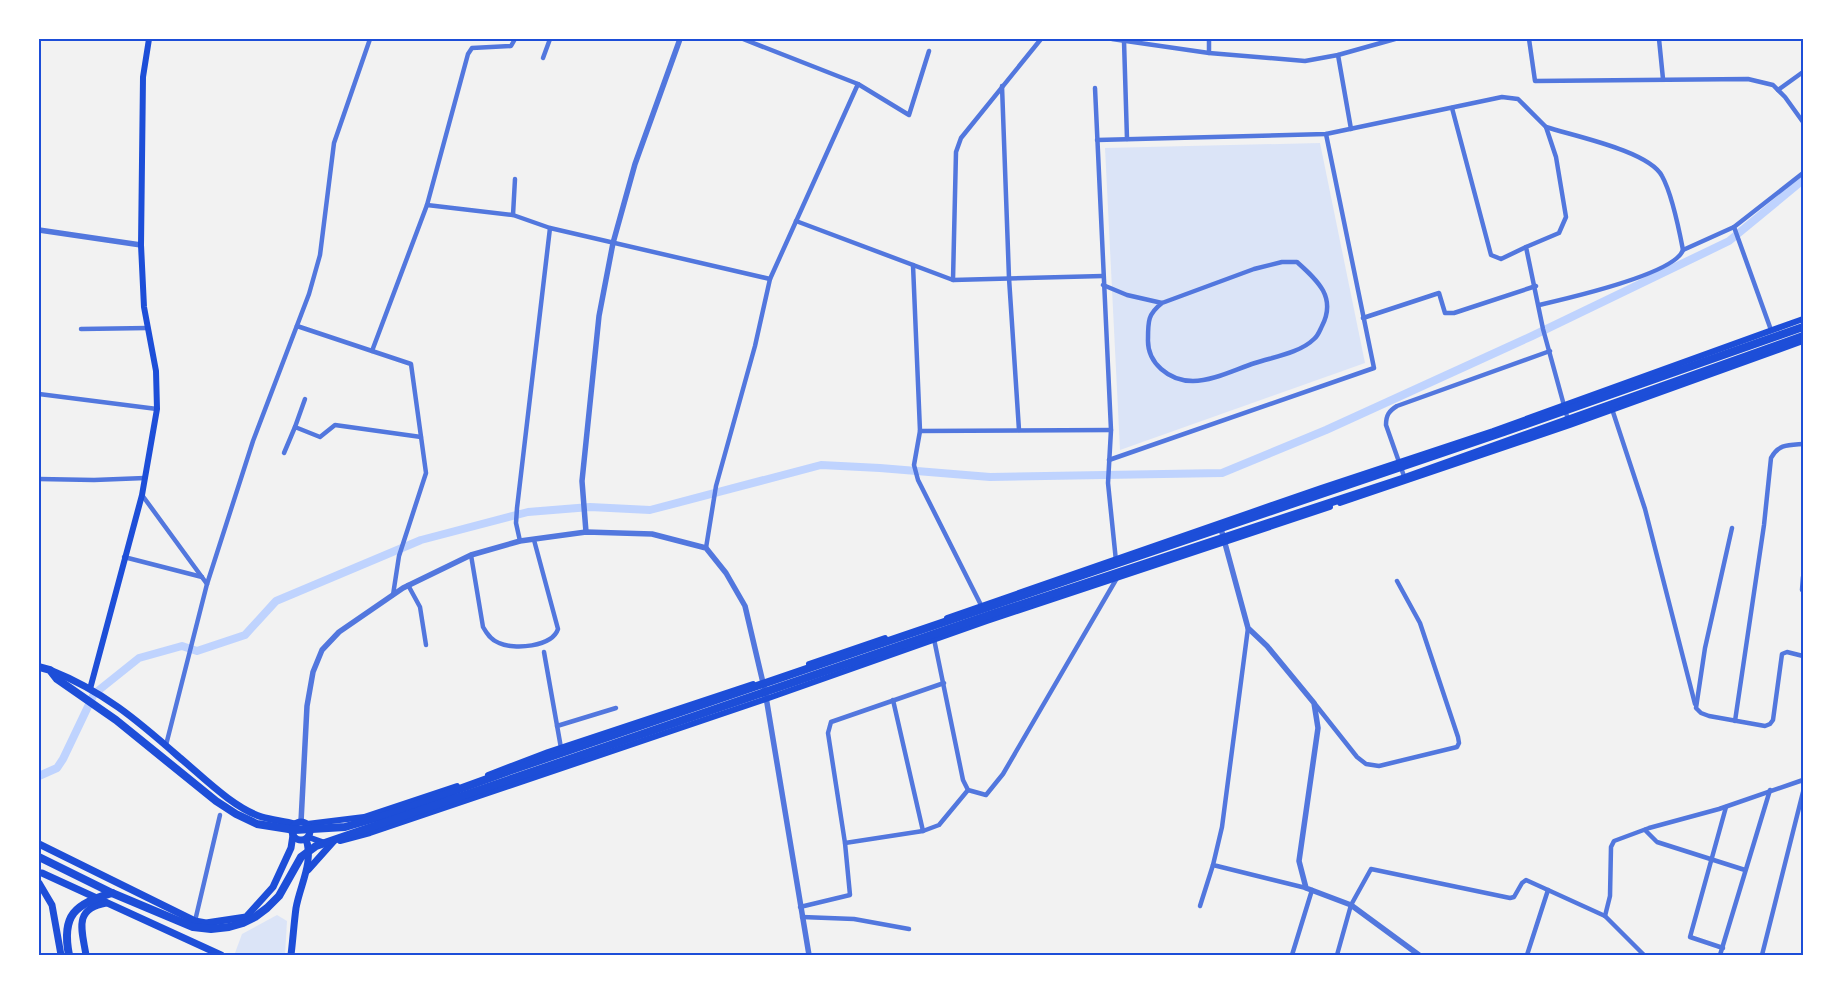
<svg xmlns="http://www.w3.org/2000/svg" width="1842" height="994" font-family="Quicksand,sans-serif">
<style>
.green{fill:#dbe4f7}
.lines{fill:none;stroke-linecap:round;stroke-linejoin:round}
.canal{stroke:#bfd3fe;stroke-width:8}
.minor{stroke:#5277de;stroke-width:4.5}
.tertiary{stroke:#5277de;stroke-width:5.5}
.secondary{stroke:#1d4ed8;stroke-width:6}
.primary{stroke:#1d4ed8;stroke-width:7}
.trunk{stroke:#1d4ed8;stroke-width:8}
.neatline{fill:none;stroke:#1d4ed8;stroke-width:2}
</style>
<rect width="100%" height="100%" fill="#f2f2f2"/>
<g class="green">
<path d="M1320 143 1365 363 1120 450 1105 148Z"/>
<path d="M277 915 287 921 285 955H239L235 953 242 934Z"/>
</g>
<g class="lines">
<path class="canal" d="M39 776 57 768 63 759 94 694 139 658 182 646 197 651 245 635 276 601 421 540 528 512 590 507 650 510 821 465 880 468 990 477 1222 473 1326 430 1532 336 1729 241 1803 180"/>
<g class="minor">
<path d="M743 39 858 84 909 115 929 51"/>
<path d="M1112 39 1209 53 1305 61 1338 55 1395 39"/>
<path d="M1529 39 1535 81 1748 79 1773 85 1785 97 1803 122"/>
<path d="M1659 39 1663 79"/>
<path d="M1124 41 1127 139"/>
<path d="M1209 53V39"/>
<path d="M1338 55 1351 129"/>
<path d="M543 58 550 39"/>
<path d="M1002 86 1009 278 1019 430"/>
<path d="M1095 88 1111 430 1108 483 1116 561"/>
<path d="M1778 90 1803 72"/>
<path d="M1452 108 1491 255 1501 259 1526 247"/>
<path d="M1097 140 1326 134 1502 97 1518 99 1546 127 1556 157 1566 217 1559 233 1526 247 1543 329 1568 420"/>
<path d="M427 205 513 215 550 228 770 279"/>
<path d="M513 215 515 179"/>
<path d="M796 221 953 280 1103 276"/>
<path d="M1683 250 1734 227"/>
<path d="M913 265 920 431 1111 430"/>
<path d="M953 280 956 152 961 138 1041 39"/>
<path d="M1103 285 1127 295 1162 303 1254 269 1282 262H1297C1317 280 1337 297 1322 326 1320 330 1318 336 1314 339 1300 353 1273 357 1255 363 1236 369 1213 381 1193 381 1169 381 1147 363 1148 339 1148 321 1148 314 1162 303"/>
<path d="M1539 305C1565 299 1675 274 1683 250 1679 229 1672 194 1662 176 1649 151 1574 136 1546 127"/>
<path d="M1363 318 1439 293 1445 313H1454L1536 286"/>
<path d="M297 326 411 364 426 473 399 556 393 595"/>
<path d="M81 329 148 328"/>
<path d="M1771 330 1734 227 1803 173"/>
<path d="M372 351 427 205 468 54 472 48 511 46 515 39"/>
<path d="M39 394 157 409"/>
<path d="M1612 409 1645 509 1695 704"/>
<path d="M295 427 305 399"/>
<path d="M920 431 914 465 918 480 982 607"/>
<path d="M284 453 295 427 320 437 335 425 421 437"/>
<path d="M1109 460 1374 368 1326 134"/>
<path d="M39 479 94 480 145 478"/>
<path d="M1405 479 1386 425C1386 415 1389 411 1397 406L1550 351"/>
<path d="M142 495 207 584"/>
<path d="M1732 528 1705 648 1696 708 1701 713 1709 716 1765 726 1770 724 1773 720 1782 654 1787 652 1803 656"/>
<path d="M520 541 516 523 517 508 550 228"/>
<path d="M706 548 716 486 755 346 770 279 858 84"/>
<path d="M471 555 483 627C487 634 491 640 499 643 514 650 552 647 558 629L534 540"/>
<path d="M124 557 202 577"/>
<path d="M408 585 420 607 426 645"/>
<path d="M1802 590 1803 577"/>
<path d="M1248 628 1222 827 1213 865 1306 888"/>
<path d="M934 639 963 780 968 790 986 795 1003 774 1117 578"/>
<path d="M544 652 561 748"/>
<path d="M944 683 831 722 828 733 845 843 923 831 939 825 968 790"/>
<path d="M893 700 923 831"/>
<path d="M1315 704 1357 757 1366 764 1379 766 1457 747 1459 743 1458 737 1420 623 1397 581"/>
<path d="M1735 721 1764 525 1771 458C1778 444 1789 445 1803 444"/>
<path d="M557 726 616 708"/>
<path d="M166 745 207 584 253 441 309 294 320 255 334 143 370 39"/>
<path d="M1645 830 1657 842 1745 870"/>
<path d="M1200 906 1213 865"/>
<path d="M800 907 850 895 845 843"/>
<path d="M1605 916 1610 896 1611 847 1614 841 1649 828 1719 809 1803 780"/>
<path d="M802 917 854 919 909 929"/>
<path d="M195 921 220 815"/>
<path d="M1723 948 1690 937 1726 807"/>
<path d="M1292 955 1312 890"/>
<path d="M1337 955 1351 905 1371 869 1510 898 1514 897 1522 883 1526 880 1548 890"/>
<path d="M1527 955 1548 890 1605 916 1644 955"/>
<path d="M1720 955 1770 790"/>
<path d="M1762 955 1803 792"/>
</g>
<g class="tertiary">
<path d="M39 230 141 245"/>
<path d="M1220 525 1248 628 1267 646 1314 703 1318 728 1299 861 1306 888 1351 905 1419 955"/>
<path d="M586 532 582 481 599 316 613 243 635 164 680 39"/>
<path d="M766 697 809 955"/>
<path d="M301 822 307 706 313 672 322 650 339 632 403 588 471 555 520 541 586 532 652 534 706 548 726 573 745 606 764 687"/>
</g>
<g class="secondary">
<path d="M1340 503 1570 425 1803 341"/>
<path d="M947 618 1321 488 1493 431 1803 319"/>
<path d="M809 664 885 638"/>
<path d="M90 689 142 495 157 409 156 371 144 307 141 245 143 77 149 39"/>
<path d="M488 775 548 752 753 684"/>
<path d="M307 824 364 817 457 786"/>
<path d="M308 837 325 843"/>
<path d="M340 841 370 833 766 699 987 621 1330 507"/>
</g>
<g class="primary">
<path d="M50 670C103 691 137 720 179 757 202 776 233 808 262 817 272 820 284 821 295 824"/>
<circle cx="301" cy="831" r="9"/>
<path d="M39 844 195 921 206 923 246 917 273 887 291 848 293 835"/>
<path d="M308 870 333 842"/>
<path d="M39 873H42L221 955"/>
<path d="M39 883 52 905 61 955"/>
<path d="M86 955C82 930 73 909 106 903"/>
<path d="M291 955C293 939 294 923 296 908 300 885 314 862 306 839"/>
</g>
<g class="trunk">
<path d="M39 667 50 670 57 679 116 720 216 801 236 814 257 824 295 830 345 827 396 812 509 771 862 650 1504 432 1803 327"/>
<path d="M39 857 112 893 193 927 211 929 229 927 243 923 255 917 267 908 279 896 301 857 316 846 989 615 1405 478 1803 336"/>
<path d="M69 955C61 915 75 904 112 893"/>
</g>
</g>
<rect width="1842" height="994" fill="none" stroke="#ffffff" stroke-width="80"/>
<rect x="40" y="40" width="1762" height="914" class="neatline"/>
</svg>
